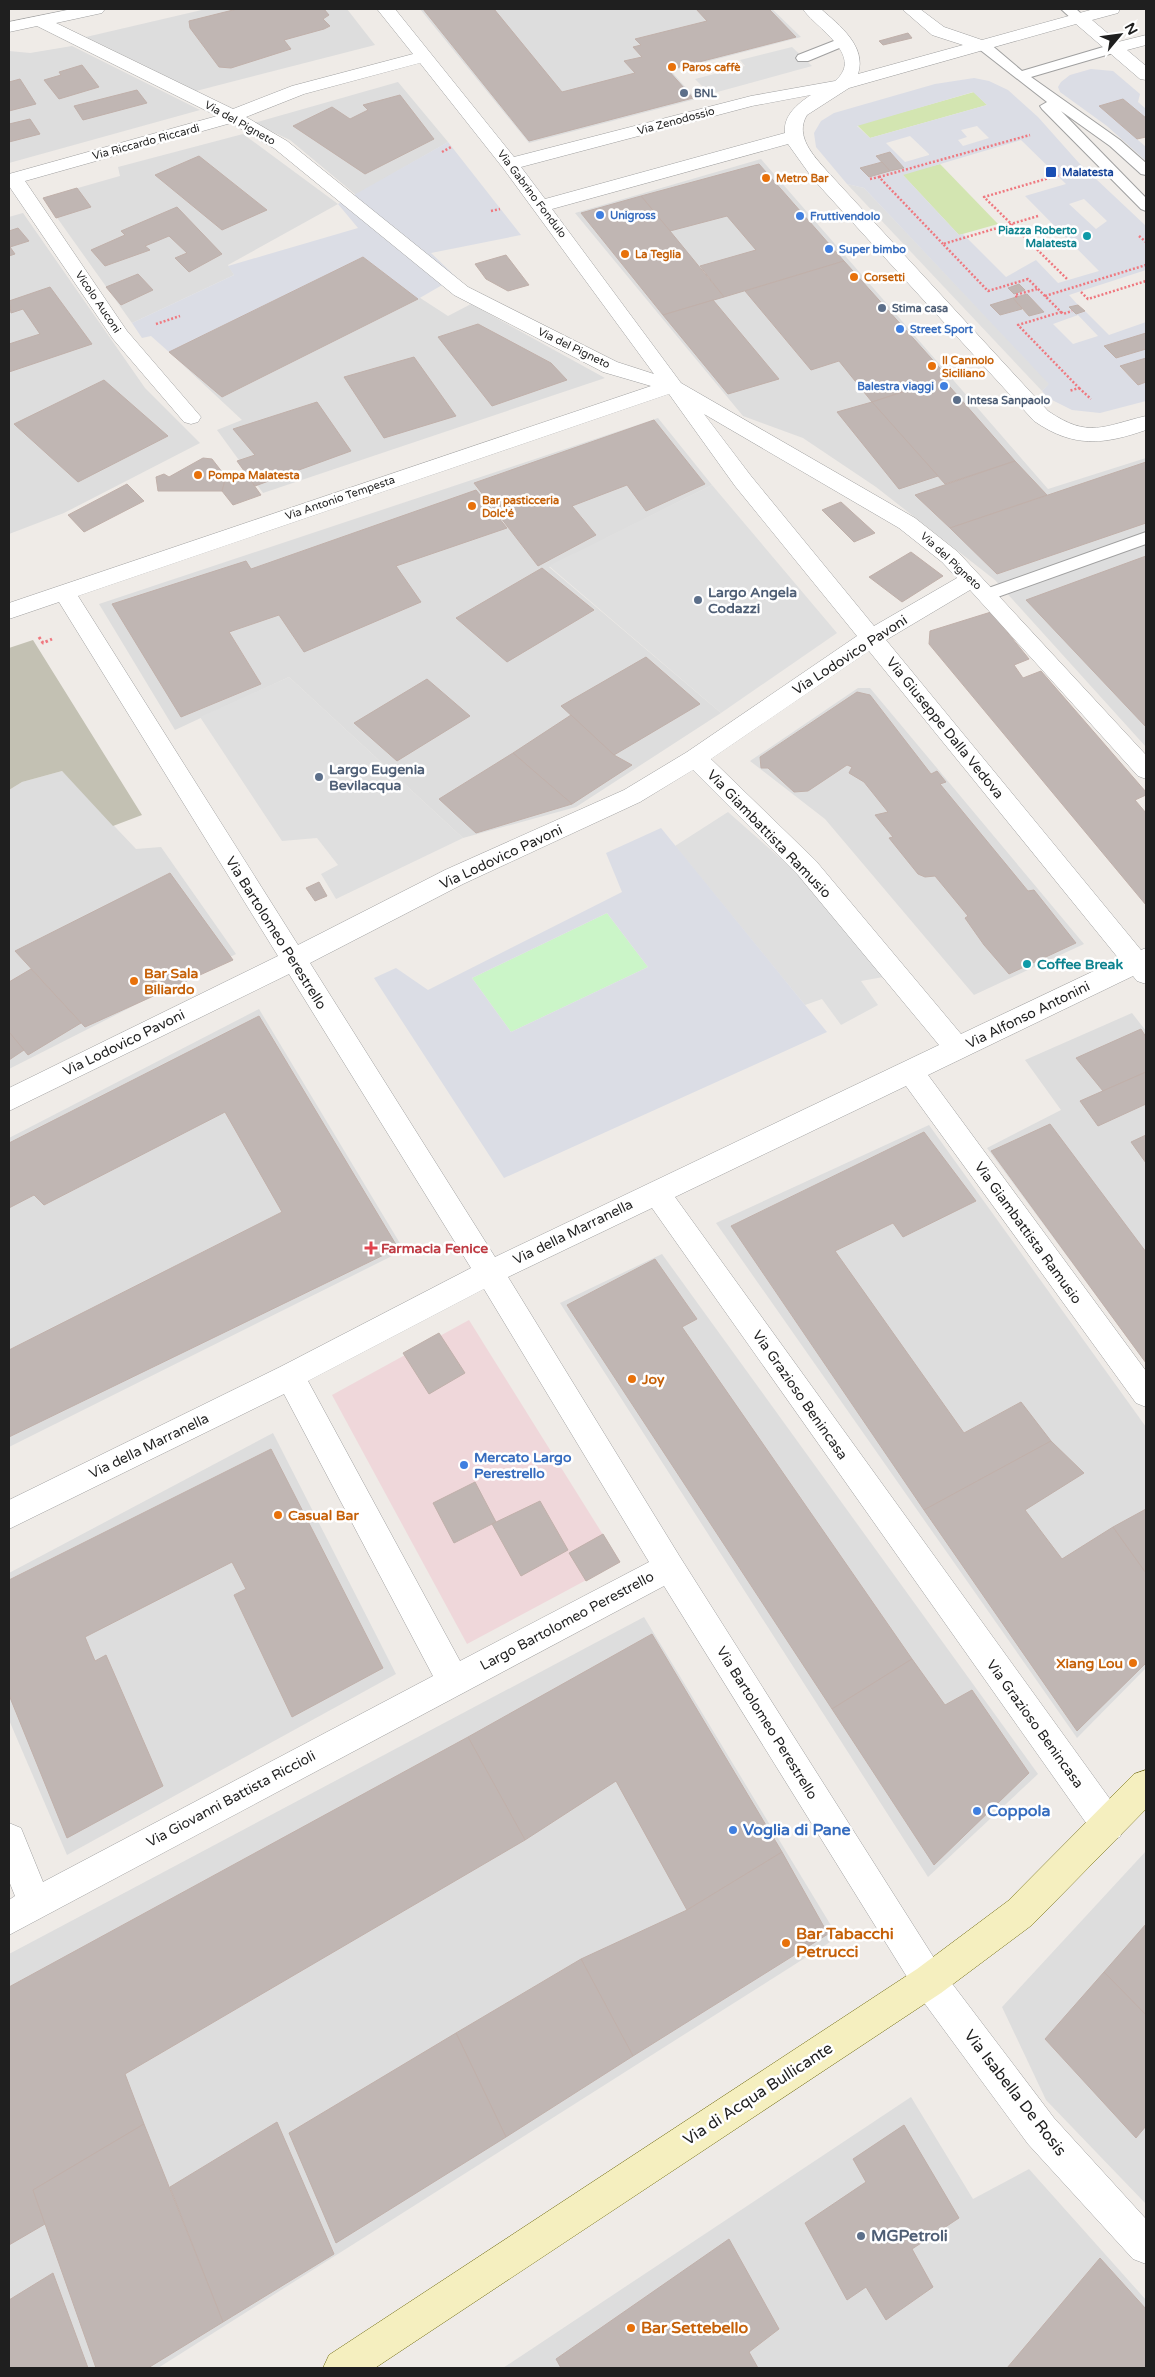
<svg xmlns="http://www.w3.org/2000/svg" width="1155" height="2377" font-family="'Varela Round',sans-serif">
<style>
.residential{fill:#ddd}
.commercial{fill:#efd7da}
.construction{fill:#c3c1b3}
.grass{fill:#d3e5b1}
.park{fill:#cbf5c8}
.parking{fill:#dfdfdf}
.plaza{fill:#dbdde5;fill-rule:evenodd}
.building{fill:#c0b6b3;stroke:#c0b0aa}
.lines{fill:none;stroke-linecap:round;stroke-linejoin:round}
.lane-casing{stroke:#a0a0a0;stroke-width:2}
.street-casing{stroke:#a0a0a0;stroke-width:1}
.secondary-casing{stroke:#6f6a0e;stroke-width:1}
.path-far1{stroke:#ef787f;stroke-width:2.5;stroke-dasharray:2 2;stroke-linecap:butt}
.path{stroke:#ef787f;stroke-width:3;stroke-dasharray:2.5 2.5;stroke-linecap:butt}
.lane{fill:#fff;fill-rule:evenodd}
.street{fill:#fff;fill-rule:evenodd}
.secondary{fill:#f5efbf;fill-rule:evenodd}
.food-dot{fill:#e8710a;stroke:#fff;stroke-width:2}
.service-dot{fill:#5c6f8a;stroke:#fff;stroke-width:2}
.transit-dot{fill:#1a4fb4;stroke:#fff;stroke-width:2}
.shop-dot{fill:#3f7fe0;stroke:#fff;stroke-width:2}
.culture-dot{fill:#0f9aa8;stroke:#fff;stroke-width:2}
.health-dot{fill:#e0444e;stroke:#fff;stroke-width:2}
.labels{text-anchor:middle;dominant-baseline:central;stroke-width:5;stroke-linejoin:round;paint-order:stroke}
.far-food-label{font-size:11px;font-weight:bold;fill:#c56008;stroke:#fff;text-anchor:start}
.far-service-label{font-size:11px;font-weight:bold;fill:#4e5e75;stroke:#fff;text-anchor:start}
.far-street-label{font-size:11px;fill:#1f1f1f;stroke:#fff}
.far-transit-label{font-size:11px;font-weight:bold;fill:#164399;stroke:#fff;text-anchor:start}
.far-shop-label{font-size:11px;font-weight:bold;fill:#366cbe;stroke:#fff;text-anchor:start}
.far-culture-label{font-size:11px;font-weight:bold;fill:#0d838f;stroke:#fff;text-anchor:end}
.service-label{font-size:14px;font-weight:bold;fill:#4e5e75;stroke:#fff;text-anchor:start}
.street-label{font-size:14px;fill:#1f1f1f;stroke:#fff}
.culture-label{font-size:14px;font-weight:bold;fill:#0d838f;stroke:#fff;text-anchor:start}
.food-label{font-size:14px;font-weight:bold;fill:#c56008;stroke:#fff;text-anchor:start}
.health-label{font-size:14px;font-weight:bold;fill:#be3a42;stroke:#fff;text-anchor:start}
.shop-label{font-size:14px;font-weight:bold;fill:#366cbe;stroke:#fff;text-anchor:start}
.near-shop-label{font-size:16px;font-weight:bold;fill:#366cbe;stroke:#fff;text-anchor:start}
.near-food-label{font-size:16px;font-weight:bold;fill:#c56008;stroke:#fff;text-anchor:start}
.near-street-label{font-size:16px;fill:#1f1f1f;stroke:#fff}
.near-service-label{font-size:16px;font-weight:bold;fill:#4e5e75;stroke:#fff;text-anchor:start}
</style>
<rect width="100%" height="100%" fill="#efebe7"/>
<g class="residential">
<path d="M206 9H347L375 45 196 91 86 37Z"/>
<path d="M420 9H772L801 37 671 71 696 99 529 143Z"/>
<path d="M72 46 200 110 9 163V51L30 53Z"/>
<path d="M398 82 448 142 356 195 290 140 254 123Z"/>
<path d="M243 134 338 204 228 265 234 275 132 323 43 198 120 176 118 167Z"/>
<path d="M761 159 1048 489 1146 458V747L995 580 876 487 803 438 743 416 575 213Z"/>
<path d="M23 213 145 388 200 443 64 513 9 534V217Z"/>
<path d="M360 259 448 316 471 304 605 378 263 493 217 430 242 420 169 352Z"/>
<path d="M658 418 712 485 549 567 721 713 576 807 463 838 289 677 175 730 99 604Z"/>
<path d="M858 688H870L1084 944 974 995 825 819 750 761Z"/>
<path d="M62 771 136 849 161 847 236 954 9 1069V790L22 782Z"/>
<path d="M259 1009 404 1250 9 1447V1138Z"/>
<path d="M1132 1013 1146 1031V1363L987 1148 1061 1110 1025 1060Z"/>
<path d="M929 1125 1146 1427V1668L1077 1738 716 1223Z"/>
<path d="M662 1254 1038 1774 928 1877 560 1303Z"/>
<path d="M273 1433 396 1674 67 1855 9 1720V1573Z"/>
<path d="M644 1617 838 1937 158 2368H9V1954Z"/>
<path d="M1146 1851V2204L1046 2100 1002 2007Z"/>
<path d="M911 2097 973 2199 1029 2169 1146 2300V2368H503Z"/>
</g>
<path class="commercial" d="M469 1320 620 1562 467 1644 332 1395Z"/>
<path class="construction" d="M33 640 142 815 113 826 62 771 22 782 9 790V648Z"/>
<g class="grass">
<path d="M974 92 987 105 870 138 857 125Z"/>
<path d="M940 164 998 224 959 235 902 174Z"/>
</g>
<path class="park" d="M607 913 648 967 511 1032 472 978Z"/>
<g class="parking">
<path d="M792 47 812 66 710 94 695 79 745 66 740 60Z"/>
<path d="M847 184 864 188 1050 384 1042 391Z"/>
<path d="M712 485 837 633 721 713 549 566Z"/>
<path d="M289 677 463 838 336 899 321 874 338 865 317 838 282 841 200 717Z"/>
<path d="M728 812 797 873 883 977 861 981 878 1005 841 1025 822 999 805 1005 675 846Z"/>
</g>
<g class="plaza">
<path d="M1091 69 1113 71 1140 94 1138 102 1146 109V118L1123 99 1099 106 1146 147V161L1107 126 1060 92 1058 87 1061 82 1070 75Z"/>
<path d="M974 78 989 81 1008 90 1038 117 1079 163 1146 226V270L1069 295 1078 305 1069 308 1076 314 1085 311 1109 335 1146 322V333L1104 346 1116 358 1146 349V358L1120 367 1138 385 1146 382V401L1100 413 1072 410 1048 398 1042 391 1049 384 864 188 847 184 816 147 814 133 821 121 834 113 935 84ZM973 92 987 105 870 138 857 126ZM977 126 989 138 963 146 958 140 967 137 961 130ZM910 136 929 154V155L905 162 886 143ZM1021 140 1066 184 1025 196 1099 271 1058 283 1036 260 1006 277 963 234 959 235 903 175ZM890 152 904 168 869 177 860 168 882 162 876 155ZM1084 199 1107 221 1096 229 1069 204ZM1027 294 1044 312 1029 316 1022 309 1000 315 990 305ZM1078 315 1098 336 1073 344 1053 324Z"/>
<path d="M448 142 521 235 431 253 456 277 418 299 363 257 169 352 151 336 142 338 132 323 234 275 228 266 358 228 338 204Z"/>
<path d="M661 828 827 1032 504 1178 374 978 396 968 428 990 622 892 606 853ZM607 913 648 967 511 1032 472 978Z"/>
</g>
<g class="building">
<path d="M237 9H324L329 15 323 19 330 26 324 29 284 40 291 49 231 68 219 67 190 28 189 21Z"/>
<path d="M423 9H494L562 92 635 73 624 61 642 57 633 47 641 45 635 39 707 21 696 9H769L796 37 668 70 693 98 529 141Z"/>
<path d="M908 33 912 38 883 45 879 41Z"/>
<path d="M82 65 99 87 59 99 44 80 61 75 59 72Z"/>
<path d="M20 79 36 104 9 111V82Z"/>
<path d="M137 90 147 103 83 120 74 106Z"/>
<path d="M400 95 434 139 365 174 293 126 332 107 350 119 368 110 363 105Z"/>
<path d="M1123 99 1146 118V137L1137 139 1099 106Z"/>
<path d="M30 119 40 134 9 142V124Z"/>
<path d="M890 152 904 168 890 171 876 156Z"/>
<path d="M199 156 267 210 222 230 155 175Z"/>
<path d="M882 162 890 171 869 177 860 168Z"/>
<path d="M759 164 844 261 724 297 700 266 756 250 727 216 670 231 641 196Z"/>
<path d="M77 188 91 207 56 218 43 198Z"/>
<path d="M641 196 670 231 724 297 663 315 581 213Z"/>
<path d="M177 207 222 254 189 272 175 258 187 253 169 236 145 246 150 250 105 266 91 250 125 235 121 231Z"/>
<path d="M18 228 29 241 10 247 15 254 9 256V231Z"/>
<path d="M506 255 529 285 508 291 486 279 475 264Z"/>
<path d="M363 257 418 299 222 397 169 352Z"/>
<path d="M844 261 948 377 872 402 839 361 811 370 745 291Z"/>
<path d="M138 274 153 290 121 305 106 287Z"/>
<path d="M1019 284 1025 290 1014 294 1008 288Z"/>
<path d="M50 287 92 344 9 372V344L40 334 23 309 11 313 9 301Z"/>
<path d="M1027 294 1044 312 1029 316 1013 298Z"/>
<path d="M1013 298 1022 309 1000 315 990 305Z"/>
<path d="M713 300 779 379 728 394 663 315Z"/>
<path d="M1078 305 1085 311 1076 314 1069 307Z"/>
<path d="M478 324 551 363 567 380 492 406 438 337Z"/>
<path d="M1146 333V349L1116 358 1104 346Z"/>
<path d="M414 357 456 416 384 438 344 377Z"/>
<path d="M1146 358V382L1138 385 1120 366Z"/>
<path d="M943 379 1015 461 945 484 872 402Z"/>
<path d="M104 380 168 436 78 482 14 424Z"/>
<path d="M317 402 351 451 255 486 237 461 255 455 233 429Z"/>
<path d="M872 402 938 476 899 489 837 412Z"/>
<path d="M654 420 705 484 646 511 627 485 572 506 596 535 538 566 474 483Z"/>
<path d="M203 458 212 459 226 477 222 491H158L156 477 164 474 169 477Z"/>
<path d="M1015 461 1047 495 950 528 915 495Z"/>
<path d="M1146 462V523L997 574 950 528Z"/>
<path d="M242 473 251 481 261 495 233 505 222 491 226 477Z"/>
<path d="M127 484 144 501 84 532 68 515Z"/>
<path d="M476 490 507 528 396 566 421 602 304 652 279 615 229 632 261 684 181 717 112 604 246 561 251 569Z"/>
<path d="M841 502 875 533 854 542 822 510Z"/>
<path d="M911 552 943 576 902 602 869 577Z"/>
<path d="M1146 556V727L1026 600Z"/>
<path d="M542 568 594 610 507 662 456 618Z"/>
<path d="M991 612 1029 659 1014 665 1023 678 1041 671 1146 792V795L1135 800 1146 813V905L929 644 930 631Z"/>
<path d="M646 657 700 704 614 755 561 706Z"/>
<path d="M427 679 470 716 397 761 354 723Z"/>
<path d="M857 692 870 695 931 774 937 771 946 782 940 784 1028 891 1034 890 1076 943 1009 974 984 945 965 918 968 916 935 876 925 877 918 874 889 838 893 837 875 815 888 812 864 782 849 773 852 767 847 765 808 791 794 792 768 768H761L760 757Z"/>
<path d="M571 715 614 755 632 765 572 804 513 753Z"/>
<path d="M513 753 572 804 476 833 439 799Z"/>
<path d="M170 873 233 960 85 1027 15 951Z"/>
<path d="M319 882 327 896 315 901 306 888Z"/>
<path d="M31 969 81 1023 28 1055 9 1032V982Z"/>
<path d="M259 1016 398 1248 9 1437V1350L282 1212 225 1112 44 1205 34 1195 9 1208V1143Z"/>
<path d="M1141 1029 1146 1037V1072L1103 1091 1076 1058Z"/>
<path d="M9 1032 24 1050 9 1060Z"/>
<path d="M1146 1072V1104L1098 1126 1080 1101Z"/>
<path d="M1050 1124 1146 1252V1363L991 1151Z"/>
<path d="M924 1132 976 1201 903 1237 893 1223 835 1251 964 1433 1021 1402 1051 1441 924 1510 731 1226Z"/>
<path d="M1146 1135V1163L1131 1142Z"/>
<path d="M655 1259 697 1319 682 1327 912 1659 832 1709 567 1305Z"/>
<path d="M439 1333 465 1373 429 1394 403 1353Z"/>
<path d="M1051 1441 1084 1473 1025 1510 1062 1559 1113 1527 1146 1573V1663L1077 1731 924 1510Z"/>
<path d="M271 1449 383 1668 292 1717 234 1595 246 1589 232 1562 85 1637 95 1661 106 1655 163 1786 67 1838 9 1695V1580Z"/>
<path d="M475 1482 496 1522 454 1543 433 1503Z"/>
<path d="M540 1501 568 1550 521 1576 492 1524Z"/>
<path d="M1146 1509V1573L1113 1527Z"/>
<path d="M603 1534 620 1562 586 1581 569 1553Z"/>
<path d="M652 1634 782 1852 687 1910 616 1781 525 1840 468 1737Z"/>
<path d="M912 1659 945 1705 972 1690 1029 1773 934 1865 832 1709Z"/>
<path d="M468 1737 525 1840 125 2074 144 2124 33 2190 45 2224 9 2245V1987Z"/>
<path d="M782 1852 828 1934 633 2056 581 1959 687 1910Z"/>
<path d="M1146 1924V2015L1104 1972Z"/>
<path d="M581 1959 633 2056 506 2137 456 2033Z"/>
<path d="M1104 1972 1146 2015V2126L1136 2138 1045 2039Z"/>
<path d="M456 2033 506 2137 336 2243 289 2133Z"/>
<path d="M277 2122 334 2254 223 2322 170 2187Z"/>
<path d="M144 2124 223 2322 148 2368H96L33 2190Z"/>
<path d="M904 2125 959 2218 912 2249 933 2287 886 2320 866 2287 847 2300 805 2223 866 2182 853 2159Z"/>
<path d="M729 2239 779 2329 749 2352 758 2368H561L556 2359Z"/>
<path d="M1100 2258 1146 2309V2368H1007Z"/>
<path d="M53 2273 88 2368H9V2300Z"/>
</g>
<g class="lines">
<defs>
<g id="lane">
<path d="M1061 9H1076L1086 18 1079 22 1074 21Z"/>
<path d="M844 37 851 41 849 44 808 61H798L796 58 798 55Z"/>
<path d="M984 42 989 43 1022 71 1110 45H1120L1122 48 1120 51 1031 77 1120 140 1146 163V175L1141 174 1110 146 1061 111 1146 198V211L1141 209 1042 109 1040 106 1047 102 979 49 977 46Z"/>
<path d="M1146 532V544L992 599 986 601 980 599 977 595 980 591Z"/>
</g>
<path id="street" d="M72 9H105L102 13 56 23 233 109 292 86 413 54 377 9H395L514 157 751 96 835 81C866 55 814 27 803 9H821C839 25 867 46 858 74L963 45 932 35 902 9H920L944 27 982 40 1094 9H1120L1118 13 1092 20 1118 42 1146 35V45L1127 50 1146 66V80L1140 79 1076 24 849 88 807 115C794 136 814 156 827 171L1048 411C1089 439 1103 426 1146 416V430C1103 445 1073 448 1034 421L813 179 788 144 552 209 681 383 915 518 958 552 1146 755V779L1138 776 970 590 886 640 1141 950 1146 948V984L1137 981 1133 976 928 1075 1146 1371V1407L1136 1403 906 1086 675 1197 1120 1813 1125 1825 1120 1837 1108 1842 1096 1837 652 1208 508 1277 680 1557 941 1969 1054 2118 1146 2219V2264L1133 2259 1028 2144 917 1993 664 1586 9 1935V1900L15 1896 9 1881V1823L21 1828 43 1882 433 1676 284 1394 9 1529V1500L280 1367 471 1268 289 974 9 1111V1088L278 956 59 602 9 619V603L651 386 603 372 454 295 275 149 231 123 25 181 127 331 201 417 198 422 191 424 184 422 113 339 9 186V174L217 116 37 26 9 32V22ZM420 63 503 168 654 374 617 362 468 287 287 141 246 117 304 94ZM811 95C797 104 783 116 785 133L545 199 521 167 752 106ZM669 394 735 486 857 636 687 752 624 790 445 870 298 945 78 596ZM704 414 899 528 942 562 957 578 874 626 751 476ZM869 651 1119 959 961 1034 816 861 711 759ZM693 770 798 875 939 1045 495 1257 310 963 463 884 640 802ZM484 1289 649 1562 460 1661 308 1381Z"/>
<path id="secondary" d="M1146 1770V1809L1032 1925 941 1993 375 2368H323L329 2355 917 1969 1008 1901 1134 1774Z"/>
</defs>
<use href="#lane" class="lane-casing"/>
<use href="#street" class="street-casing"/>
<use href="#secondary" class="secondary-casing"/>
<g class="path-far1">
<path d="M442 152 451 147"/>
<path d="M1066 173 984 197 1067 279"/>
<path d="M879 177 1030 135"/>
<path d="M870 179 879 177 943 244"/>
<path d="M491 211 500 209"/>
<path d="M1038 216 943 244 988 291 1028 279 1061 312 1018 325 1079 388 1069 391"/>
<path d="M1139 236 1146 242"/>
<path d="M1081 292 1088 299 1146 281"/>
<path d="M1045 296 1146 265"/>
<path d="M1017 297 1015 295 1037 289"/>
<path d="M1061 312 1063 314 1072 311"/>
<path d="M156 324 180 316"/>
<path d="M1079 388 1091 399"/>
</g>
<path class="path" d="M39 637 43 643 52 639"/>
<use href="#lane" class="lane"/>
<use href="#street" class="street"/>
<use href="#secondary" class="secondary"/>
</g>
<g class="food-dot">
<circle cx="672" cy="67" r="5"/>
<circle cx="766" cy="178" r="5"/>
<circle cx="625" cy="254" r="5"/>
<circle cx="854" cy="277" r="5"/>
<circle cx="932" cy="366" r="5"/>
<circle cx="198" cy="475" r="5"/>
<circle cx="472" cy="506" r="5"/>
<circle cx="134" cy="981" r="5"/>
<circle cx="632" cy="1379" r="5"/>
<circle cx="278" cy="1515" r="5"/>
<circle cx="1133" cy="1663" r="5"/>
<circle cx="786" cy="1943" r="5"/>
<circle cx="631" cy="2328" r="5"/>
</g>
<g class="service-dot">
<circle cx="684" cy="93" r="5"/>
<circle cx="882" cy="308" r="5"/>
<circle cx="957" cy="400" r="5"/>
<circle cx="698" cy="600" r="5"/>
<circle cx="319" cy="777" r="5"/>
<circle cx="861" cy="2236" r="5"/>
</g>
<rect class="transit-dot" x="1045" y="166" width="12" height="12" rx="2.5"/>
<g class="shop-dot">
<circle cx="600" cy="215" r="5"/>
<circle cx="800" cy="216" r="5"/>
<circle cx="829" cy="249" r="5"/>
<circle cx="900" cy="329" r="5"/>
<circle cx="944" cy="386" r="5"/>
<circle cx="464" cy="1465" r="5"/>
<circle cx="977" cy="1811" r="5"/>
<circle cx="733" cy="1830" r="5"/>
</g>
<g class="culture-dot">
<circle cx="1087" cy="236" r="5"/>
<circle cx="1027" cy="964" r="5"/>
</g>
<path class="health-dot" d="M368.5 1240.5h5v5h5v5h-5v5h-5v-5h-5v-5h5z"/>
<g class="labels">
<g class="far-food-label">
<text x="682" y="67">Paros caffè</text>
<text x="776" y="178">Metro Bar</text>
<text x="635" y="254">La Teglia</text>
<text x="864" y="277">Corsetti</text>
<text x="942" y="360">Il Cannolo<tspan x="942" dy="13">Siciliano</tspan></text>
<text x="208" y="475">Pompa Malatesta</text>
<text x="482" y="500">Bar pasticceria<tspan x="482" dy="13">Dolc'é</tspan></text>
</g>
<g class="far-service-label">
<text x="694" y="93">BNL</text>
<text x="892" y="308">Stima casa</text>
<text x="967" y="400">Intesa Sanpaolo</text>
</g>
<g class="far-street-label">
<text transform="translate(676 121) rotate(-15)">Via Zenodossio</text>
<text transform="translate(240 123) rotate(29)">Via del Pigneto</text>
<text transform="translate(146 142) rotate(-15)">Via Riccardo Riccardi</text>
<text transform="translate(532 194) rotate(53)">Via Gabrino Fondulo</text>
<text transform="translate(98 302) rotate(56)">Vicolo Auconi</text>
<text transform="translate(574 348) rotate(26)">Via del Pigneto</text>
<text transform="translate(340 498) rotate(-19)">Via Antonio Tempesta</text>
<text transform="translate(951 561) rotate(43)">Via del Pigneto</text>
</g>
<g class="far-transit-label">
<text x="1062" y="172">Malatesta</text>
</g>
<g class="far-shop-label">
<text x="610" y="215">Unigross</text>
<text x="810" y="216">Fruttivendolo</text>
<text x="839" y="249">Super bimbo</text>
<text x="910" y="329">Street Sport</text>
<text x="934" y="386" text-anchor="end">Balestra viaggi</text>
</g>
<g class="far-culture-label">
<text x="1077" y="230">Piazza Roberto<tspan x="1077" dy="13">Malatesta</tspan></text>
</g>
<g class="service-label">
<text x="708" y="592">Largo Angela<tspan x="708" dy="16">Codazzi</tspan></text>
<text x="329" y="769">Largo Eugenia<tspan x="329" dy="16">Bevilacqua</tspan></text>
</g>
<g class="street-label">
<text transform="translate(850 655) rotate(-33)">Via Lodovico Pavoni</text>
<text transform="translate(945 728) rotate(51)">Via Giuseppe Dalla Vedova</text>
<text transform="translate(769 834) rotate(46)">Via Giambattista Ramusio</text>
<text transform="translate(501 857) rotate(-25)">Via Lodovico Pavoni</text>
<text transform="translate(276 933) rotate(58)">Via Bartolomeo Perestrello</text>
<text transform="translate(1028 1015) rotate(-26)">Via Alfonso Antonini</text>
<text transform="translate(124 1043) rotate(-26)">Via Lodovico Pavoni</text>
<text transform="translate(573 1232) rotate(-26)">Via della Marranella</text>
<text transform="translate(1028 1233) rotate(54)">Via Giambattista Ramusio</text>
<text transform="translate(800 1395) rotate(55)">Via Grazioso Benincasa</text>
<text transform="translate(149 1446) rotate(-26)">Via della Marranella</text>
<text transform="translate(567 1621) rotate(-28)">Largo Bartolomeo Perestrello</text>
<text transform="translate(767 1723) rotate(58)">Via Bartolomeo Perestrello</text>
<text transform="translate(1035 1724) rotate(54)">Via Grazioso Benincasa</text>
<text transform="translate(231 1799) rotate(-28)">Via Giovanni Battista Riccioli</text>
</g>
<g class="culture-label">
<text x="1037" y="964">Coffee Break</text>
</g>
<g class="food-label">
<text x="144" y="973">Bar Sala<tspan x="144" dy="16">Biliardo</tspan></text>
<text x="642" y="1379">Joy</text>
<text x="288" y="1515">Casual Bar</text>
<text x="1123" y="1663" text-anchor="end">Xiang Lou</text>
</g>
<g class="health-label">
<text x="381" y="1248">Farmacia Fenice</text>
</g>
<g class="shop-label">
<text x="474" y="1457">Mercato Largo<tspan x="474" dy="16">Perestrello</tspan></text>
</g>
<g class="near-shop-label">
<text x="987" y="1811">Coppola</text>
<text x="743" y="1830">Voglia di Pane</text>
</g>
<g class="near-food-label">
<text x="796" y="1934">Bar Tabacchi<tspan x="796" dy="18">Petrucci</tspan></text>
<text x="641" y="2328">Bar Settebello</text>
</g>
<g class="near-street-label">
<text transform="translate(1015 2093) rotate(52)">Via Isabella De Rosis</text>
<text transform="translate(758 2094) rotate(-33)">Via di Acqua Bullicante</text>
</g>
<g class="near-service-label">
<text x="871" y="2236">MGPetroli</text>
</g>
</g>
<rect width="1155" height="2377" fill="none" stroke="#1f1f1f" stroke-width="20"/>
<g transform="translate(1120 35) rotate(61)" stroke="#ffffff" stroke-width="4" paint-order="stroke">
<path d="M0-4L9 19L0 12L-9 19Z" fill="#1f1f1f"/>
<text y="-8" font-size="14" font-weight="bold" text-anchor="middle" fill="#1f1f1f">N</text>
</g>
</svg>
